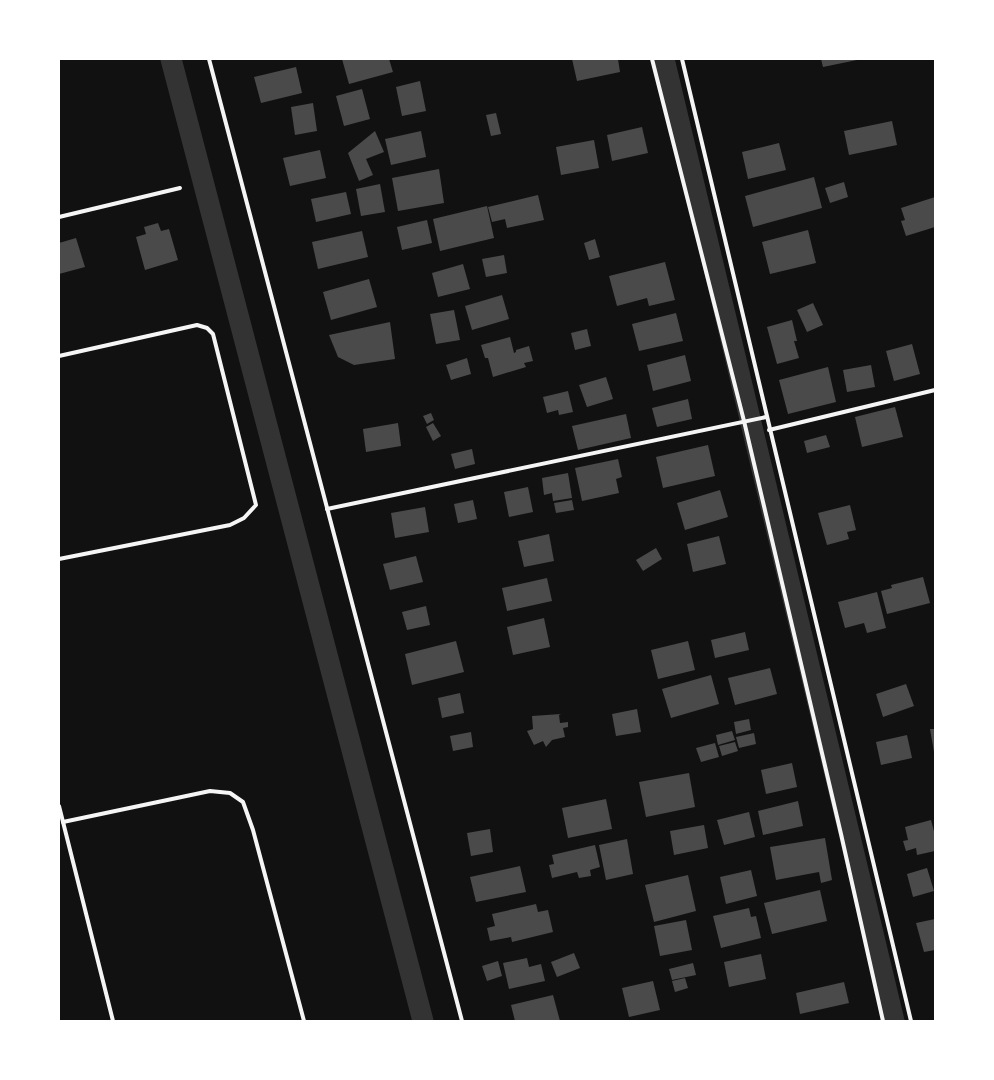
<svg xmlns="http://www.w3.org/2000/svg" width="994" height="1080" font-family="'Titillium Web',sans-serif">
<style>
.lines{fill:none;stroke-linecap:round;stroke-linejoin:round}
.canal{stroke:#333;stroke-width:21}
.building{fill:#4a4a4a}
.minor{stroke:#f5f5f5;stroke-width:4}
</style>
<rect width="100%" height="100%" fill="#111"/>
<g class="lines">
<g class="canal">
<path d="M171 59 423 1021"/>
<path d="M664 59 894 1021"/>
</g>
</g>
<g class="building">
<path d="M342 59H389L393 72 349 84Z"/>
<path d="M572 59H618L620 72 577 81Z"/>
<path d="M821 59H857V60L823 67Z"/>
<path d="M296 67 302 93 261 103 254 77Z"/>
<path d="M420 81 426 111 402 116 396 87Z"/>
<path d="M362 89 370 119 344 126 336 96Z"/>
<path d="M313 103 317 131 295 135 291 107Z"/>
<path d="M496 113 501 134 491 136 486 115Z"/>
<path d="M892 121 897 145 849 155 844 131Z"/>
<path d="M642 127 648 153 612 161 607 135Z"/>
<path d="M375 131 384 152 366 159 373 175 359 181 348 153Z"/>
<path d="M421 131 426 157 391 165 385 139Z"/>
<path d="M594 140 599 168 561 175 556 147Z"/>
<path d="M779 143 786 170 748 179 742 152Z"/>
<path d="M320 150 326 178 290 186 283 158Z"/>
<path d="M439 169 444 203 398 211 392 178Z"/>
<path d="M814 177 822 208 753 227 745 196Z"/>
<path d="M844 182 848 197 830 203 825 188Z"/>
<path d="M380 184 385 212 361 216 356 189Z"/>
<path d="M346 192 351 214 316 222 311 199Z"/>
<path d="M538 195 544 220 507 228 505 219 492 222 488 207Z"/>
<path d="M935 197V227L906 236 901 221 905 220 901 208Z"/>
<path d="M487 206 494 238 440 251 433 219Z"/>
<path d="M427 220 432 243 402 250 397 227Z"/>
<path d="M158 223 161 231 169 229 178 260 145 270 136 237 146 234 144 227Z"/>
<path d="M808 230 816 263 770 274 762 242Z"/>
<path d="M362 231 368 257 318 269 312 242Z"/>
<path d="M76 238 85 267 59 274V243Z"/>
<path d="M595 239 600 257 589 260 584 243Z"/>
<path d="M504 255 507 273 486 277 482 259Z"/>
<path d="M665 262 675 300 649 306 647 298 617 306 609 276Z"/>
<path d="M463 264 470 289 438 297 432 273Z"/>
<path d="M369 279 377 307 331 320 323 292Z"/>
<path d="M502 295 509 319 472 330 465 306Z"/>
<path d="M813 303 823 325 807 332 797 310Z"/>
<path d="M454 310 460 340 436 344 430 314Z"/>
<path d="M676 313 683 341 639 351 632 324Z"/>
<path d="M792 320 797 341H794L799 358 777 364 767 327Z"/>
<path d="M390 322 395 359 354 365 338 357 329 335Z"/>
<path d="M587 329 591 346 575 350 571 333Z"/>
<path d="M510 337 514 353 516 352V350L529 346 533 361 524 363 526 367 493 377 488 358H485L481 345Z"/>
<path d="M912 344 920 374 894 381 886 351Z"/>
<path d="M685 355 691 381 653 391 647 365Z"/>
<path d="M467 358 471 374 451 380 446 365Z"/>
<path d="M871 365 875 387 847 392 843 370Z"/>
<path d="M828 367 836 402 788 414 779 380Z"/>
<path d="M606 377 613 399 587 407 579 385Z"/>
<path d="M568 391 573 412 559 415 558 410 547 413 543 397Z"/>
<path d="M688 399 692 419 657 427 652 408Z"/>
<path d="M895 407 903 437 862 447 855 417Z"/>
<path d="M431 413 434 420 427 424 423 416Z"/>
<path d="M626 414 631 438 578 450 572 426Z"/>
<path d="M398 423 401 446 366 452 363 429Z"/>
<path d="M433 423 441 436 433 441 426 427Z"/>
<path d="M826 435 830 447 807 453 804 441Z"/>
<path d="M708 445 715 476 663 488 656 457Z"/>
<path d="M472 449 475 464 455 469 451 454Z"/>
<path d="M618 459 622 477 616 479 619 493 582 501 575 468Z"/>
<path d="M568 473 572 498 553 501 552 493 544 495 542 478Z"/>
<path d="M528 487 533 512 509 517 504 492Z"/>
<path d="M720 490 728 517 685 530 677 503Z"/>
<path d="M473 500 477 519 458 523 454 504Z"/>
<path d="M572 500 574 510 556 513 554 503Z"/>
<path d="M850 505 856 530 847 532 849 539 827 545 818 513Z"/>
<path d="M425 507 429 532 395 538 391 513Z"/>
<path d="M549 534 554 561 524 567 518 541Z"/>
<path d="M719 536 726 564 693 572 687 544Z"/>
<path d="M656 548 662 559 643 571 636 560Z"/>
<path d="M416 556 423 582 390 590 383 564Z"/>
<path d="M923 577 930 603 887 614 881 591 892 588 891 585Z"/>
<path d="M547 578 552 601 507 611 502 588Z"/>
<path d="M877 592 886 628 867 633 864 623 845 628 838 602Z"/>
<path d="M426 606 430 625 407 630 402 612Z"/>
<path d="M544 618 550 647 513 655 507 627Z"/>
<path d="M745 632 749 650 715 658 711 640Z"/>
<path d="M456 641 464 672 412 685 405 654Z"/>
<path d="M688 641 695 670 658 679 651 650Z"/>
<path d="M770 668 777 694 735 705 728 678Z"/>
<path d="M711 675 719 704 671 718 662 689Z"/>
<path d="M906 684 914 706 883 717 876 694Z"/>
<path d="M460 693 464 713 442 718 438 698Z"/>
<path d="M637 709 641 732 616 736 612 714Z"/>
<path d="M561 714 559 715 560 723 568 722V727L563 728 565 737 552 740 546 747 543 741 534 745 527 731 533 729 532 716Z"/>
<path d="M749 719 751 730 736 734 734 722Z"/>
<path d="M930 729H935V752H934Z"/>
<path d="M732 731 735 740 718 745 716 735Z"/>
<path d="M471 732 473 747 453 751 450 736Z"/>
<path d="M754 733 756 744 739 748 736 737Z"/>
<path d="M907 735 912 758 881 765 876 742Z"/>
<path d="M735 742 738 751 722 756 719 746Z"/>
<path d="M715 743 719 757 701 762 696 748Z"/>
<path d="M792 763 797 787 766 794 761 770Z"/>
<path d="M689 773 695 807 646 817 639 782Z"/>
<path d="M606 799 612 829 568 838 562 808Z"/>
<path d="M798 801 803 826 763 835 758 811Z"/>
<path d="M749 812 755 837 724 845 717 820Z"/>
<path d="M931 820 935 835V851L917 855 916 848 906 851 903 841 908 840 905 827Z"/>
<path d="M704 825 708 848 674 855 670 831Z"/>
<path d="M490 829 493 852 471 856 467 833Z"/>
<path d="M825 838 832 880 821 883 819 872 776 880 770 847Z"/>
<path d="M627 839 633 874 606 880 599 845Z"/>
<path d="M595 845 600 867 590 870 591 876 579 878 577 872 552 878 549 865 554 864 552 855Z"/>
<path d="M520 866 526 892 476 902 470 877Z"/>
<path d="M927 868 934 891 913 897 907 874Z"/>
<path d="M751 870 757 896 726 904 720 877Z"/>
<path d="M688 875 696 911 654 922 645 885Z"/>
<path d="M820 890 827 921 772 934 764 903Z"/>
<path d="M536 904 538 912 548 910 553 932 512 942 511 937 490 941 487 928 495 926 492 914Z"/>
<path d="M749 908 751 917 756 916 761 938 721 948 713 916Z"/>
<path d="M935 919V950L924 952 916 923Z"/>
<path d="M686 920 692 950 660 956 654 926Z"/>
<path d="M574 953 580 968 557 977 551 962Z"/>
<path d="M761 954 766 979 729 987 724 962Z"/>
<path d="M527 958 529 967 541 964 545 981 509 989 503 963Z"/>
<path d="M498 961 502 976 487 981 482 966Z"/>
<path d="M693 963 696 975 672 980 669 969Z"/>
<path d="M685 978 688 988 675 992 672 981Z"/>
<path d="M653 981 660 1010 629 1017 622 988Z"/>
<path d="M844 982 849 1003 800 1014 796 993Z"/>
<path d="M553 995 560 1021H515L511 1005Z"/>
</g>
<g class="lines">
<g class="minor">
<path d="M209 59 462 1021"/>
<path d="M652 59 744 421 841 834 883 1021"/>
<path d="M682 59 911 1021"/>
<path d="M59 217 180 188"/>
<path d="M59 356 197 325 207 328 213 334 256 505 244 518 230 525 59 559"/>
<path d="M769 430 935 390"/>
<path d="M327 509 766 417"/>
<path d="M59 806 113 1021"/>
<path d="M63 822 210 791 230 793 243 802 253 830 304 1021"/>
</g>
</g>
<rect width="994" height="1080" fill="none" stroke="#ffffff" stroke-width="120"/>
</svg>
